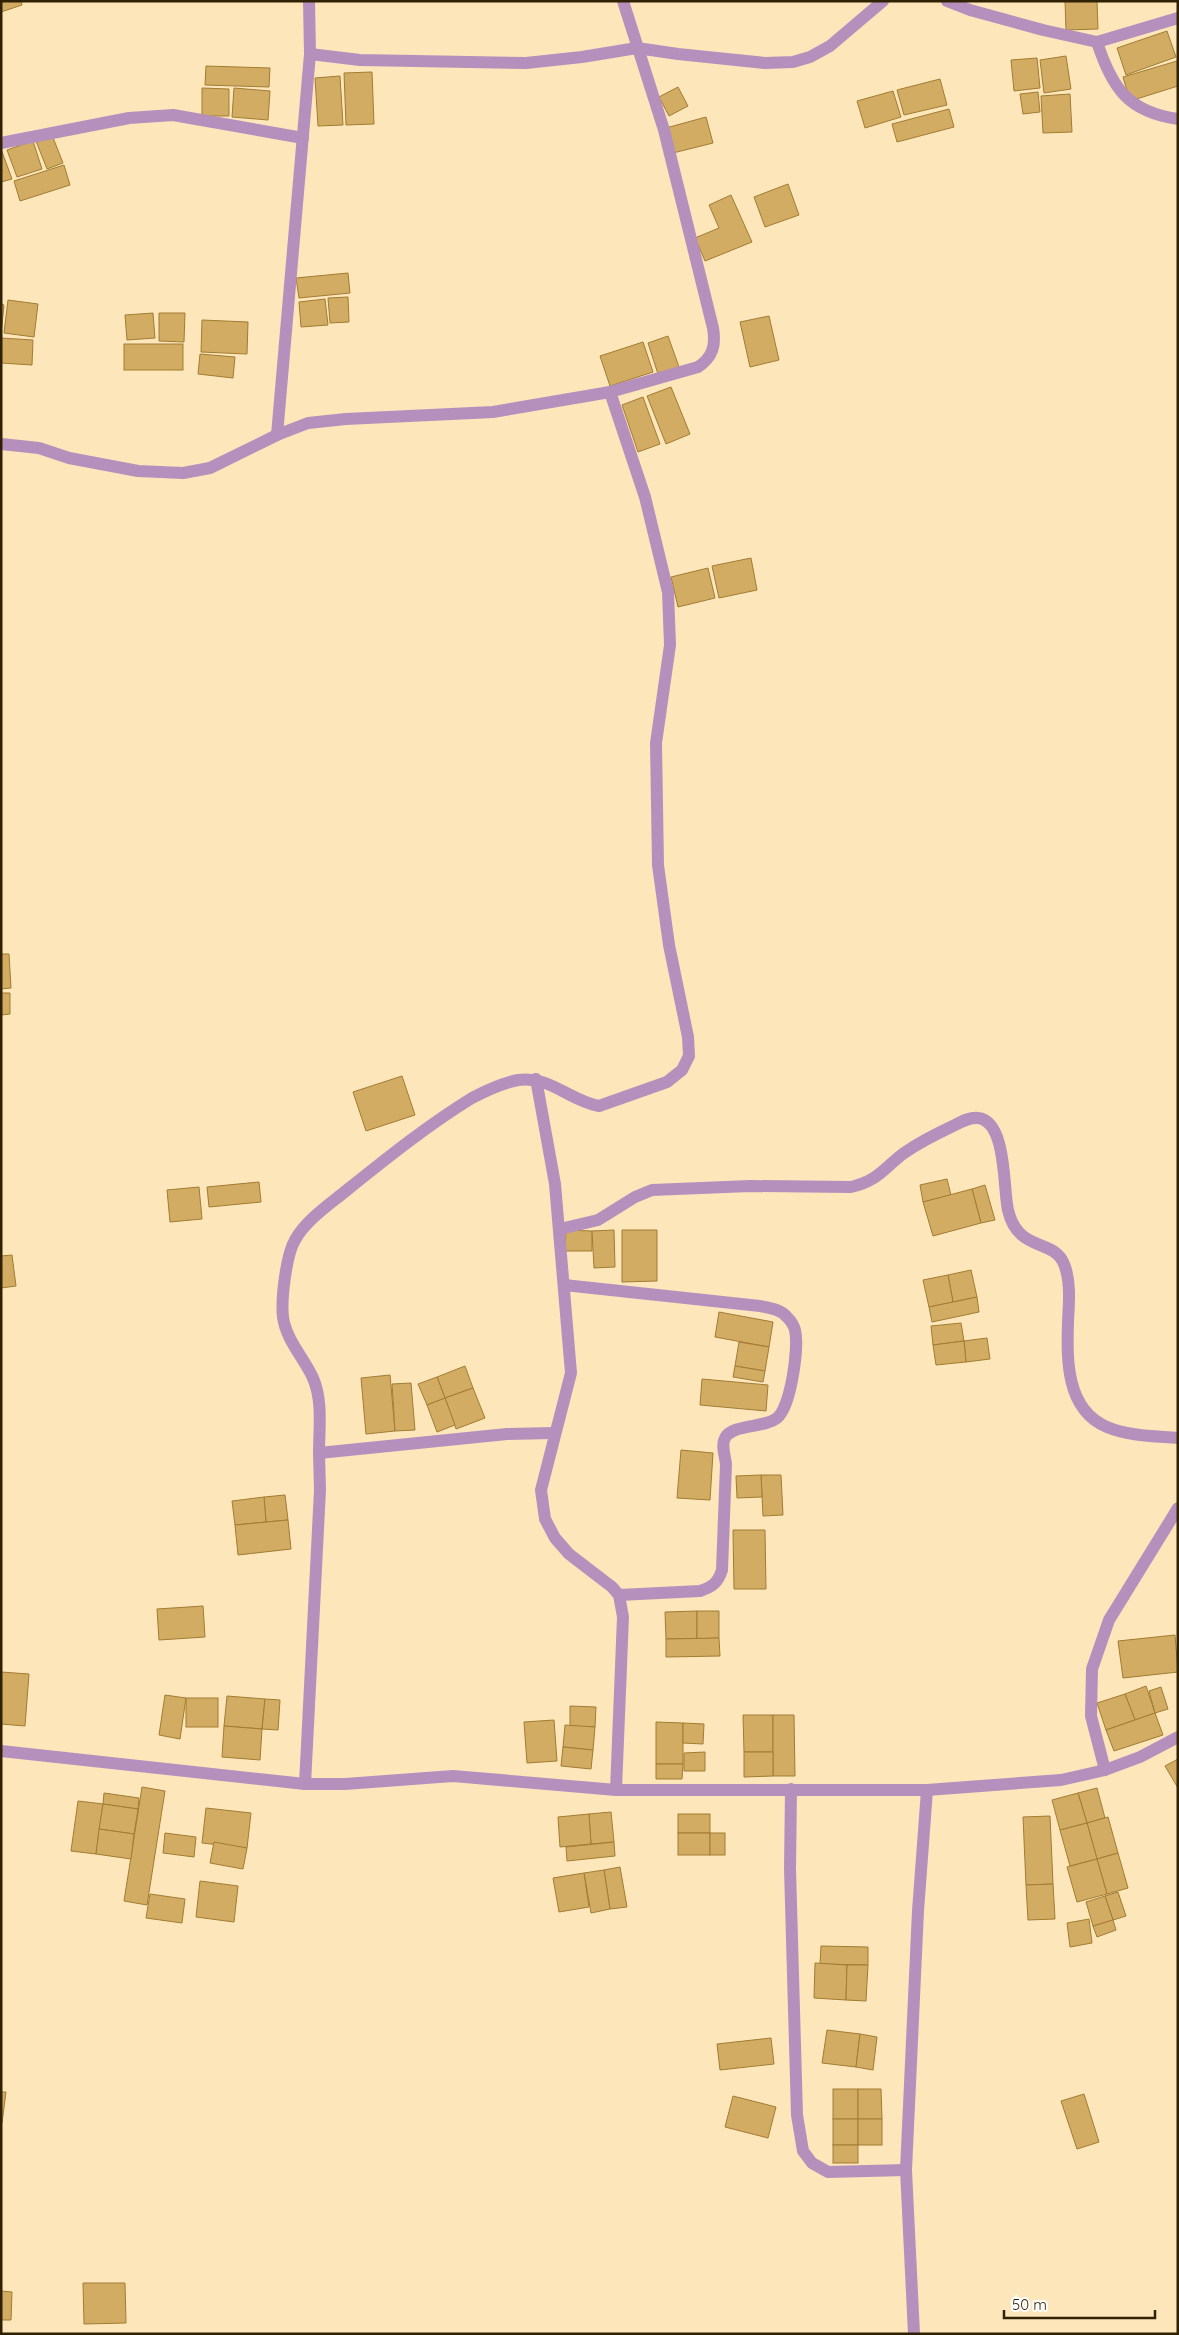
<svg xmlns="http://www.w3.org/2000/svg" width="1179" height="2335" font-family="Quicksand,sans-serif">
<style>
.building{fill:#d3ac63;stroke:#a17c32}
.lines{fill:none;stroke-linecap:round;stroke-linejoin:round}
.street{stroke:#b690bd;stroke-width:12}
</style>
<rect width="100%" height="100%" fill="#fee6bb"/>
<g class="building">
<path d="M1 1H21L22 5 1 12Z"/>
<path d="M1065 1H1097L1098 29 1066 30Z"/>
<path d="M1167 31 1176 57 1126 75 1117 48Z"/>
<path d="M1066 56 1071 89 1044 93 1040 60Z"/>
<path d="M1037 58 1040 88 1014 91 1011 60Z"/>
<path d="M1177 61 1178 86 1130 101 1123 77Z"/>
<path d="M206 66 270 68 269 87 205 85Z"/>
<path d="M372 72 374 124 346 125 344 73Z"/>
<path d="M340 76 343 125 318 126 315 78Z"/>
<path d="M940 79 947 105 904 115 897 90Z"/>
<path d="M678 87 688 106 669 116 659 97Z"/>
<path d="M202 88 229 89V116H202Z"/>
<path d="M234 88 270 91 268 120 232 117Z"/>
<path d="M893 91 901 117 865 128 857 101Z"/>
<path d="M1038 92 1040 112 1023 114 1020 94Z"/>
<path d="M1070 94 1072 132 1043 133 1041 96Z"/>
<path d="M949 109 954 127 897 142 892 124Z"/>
<path d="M706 117 713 143 673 153 666 128Z"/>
<path d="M52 135 63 163 47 169 36 141Z"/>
<path d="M33 141 42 169 17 177 7 150Z"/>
<path d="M1 149 12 179 1 182Z"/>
<path d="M64 165 70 185 20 201 14 181Z"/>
<path d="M788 184 799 215 765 227 754 197Z"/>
<path d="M731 195 752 242 705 261 695 238 719 228 709 205Z"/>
<path d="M348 273 350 293 299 298 296 278Z"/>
<path d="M348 297 349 322 330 323 328 298Z"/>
<path d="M325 299 328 325 301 327 299 302Z"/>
<path d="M8 300 38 304 34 337 4 333Z"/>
<path d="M1 304 4 305 1 335Z"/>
<path d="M153 313 155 338 127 340 125 315Z"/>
<path d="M159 313H185L184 342 159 341Z"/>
<path d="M769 316 779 360 750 367 740 322Z"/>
<path d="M202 320 248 322 247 354 201 352Z"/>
<path d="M668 336 679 367 658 374 648 343Z"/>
<path d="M1 338 33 340 32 365 1 363Z"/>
<path d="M643 342 653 372 610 386 600 356Z"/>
<rect x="124" y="344" width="59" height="26"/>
<path d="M200 354 235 357 233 378 198 374Z"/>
<path d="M671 387 690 434 666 444 647 396Z"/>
<path d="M643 397 660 444 638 452 622 405Z"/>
<path d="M751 558 757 590 719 598 712 566Z"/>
<path d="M708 568 715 598 678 607 671 577Z"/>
<path d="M1 954H9L11 988 1 989Z"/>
<path d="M1 993H10V1014L1 1015Z"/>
<path d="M402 1076 415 1115 366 1131 353 1092Z"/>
<path d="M947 1179 951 1195 923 1202 920 1185Z"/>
<path d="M259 1182 261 1202 209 1207 207 1187Z"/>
<path d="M985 1185 995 1220 981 1223 972 1189Z"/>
<path d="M199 1187 202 1219 170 1222 167 1190Z"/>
<path d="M972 1189 981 1223 933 1236 923 1202Z"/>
<path d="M566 1230 592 1231V1251H565Z"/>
<path d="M614 1230 615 1267 594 1268 592 1231Z"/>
<path d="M622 1230H657V1281L622 1282Z"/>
<path d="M12 1255 16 1286 1 1288V1256Z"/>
<path d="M971 1270 977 1297 953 1302 948 1275Z"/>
<path d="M948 1275 953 1302 929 1307 923 1280Z"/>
<path d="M977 1297 979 1312 932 1322 929 1307Z"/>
<path d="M719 1312 773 1322 769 1347 715 1337Z"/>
<path d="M961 1323 964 1341 933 1345 931 1326Z"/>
<path d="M987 1338 990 1359 966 1362 964 1341Z"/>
<path d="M964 1341 966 1362 936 1365 933 1345Z"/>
<path d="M739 1342 769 1347 765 1371 735 1366Z"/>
<path d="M465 1366 473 1388 445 1398 437 1377Z"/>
<path d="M735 1366 765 1371 763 1382 733 1377Z"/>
<path d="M390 1375 395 1431 366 1434 361 1378Z"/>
<path d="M437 1377 445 1398 427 1405 418 1384Z"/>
<path d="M702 1379 768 1385 766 1411 700 1405Z"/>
<path d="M411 1383 415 1430 395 1431 392 1384Z"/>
<path d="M473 1388 485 1418 456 1429 445 1398Z"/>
<path d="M445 1398 455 1425 437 1432 427 1405Z"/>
<path d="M681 1450 713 1453 710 1500 677 1498Z"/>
<path d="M761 1475H781L783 1515 763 1516Z"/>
<path d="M761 1475 762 1497 737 1498 736 1476Z"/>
<path d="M285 1495 288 1520 266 1522 264 1497Z"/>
<path d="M264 1497 266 1522 235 1525 232 1501Z"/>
<path d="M288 1520 291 1549 238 1555 235 1525Z"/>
<path d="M733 1530H765L766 1589H734Z"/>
<path d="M203 1606 205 1637 159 1640 157 1609Z"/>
<path d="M697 1611V1639H666L665 1612Z"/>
<path d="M697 1611H719V1638L697 1639Z"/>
<path d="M1175 1635 1178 1672 1123 1678 1118 1641Z"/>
<path d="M719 1638 720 1656 666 1657V1639Z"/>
<path d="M1 1672 29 1674 25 1726 1 1724Z"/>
<path d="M1146 1686 1155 1713 1135 1720 1125 1694Z"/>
<path d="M1161 1687 1168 1709 1155 1713 1149 1691Z"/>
<path d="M1125 1694 1135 1720 1106 1730 1097 1703Z"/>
<path d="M165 1695 186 1698 180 1739 159 1735Z"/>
<path d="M227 1696 265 1699 262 1729 224 1726Z"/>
<rect x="186" y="1698" width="32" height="29"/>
<path d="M265 1699 280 1700 278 1730 262 1729Z"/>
<path d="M570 1706 596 1707 595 1727H570Z"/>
<path d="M1155 1713 1163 1735 1114 1751 1106 1730Z"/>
<path d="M743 1715H773V1752H744Z"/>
<path d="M773 1715H794L795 1776H773Z"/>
<path d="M554 1720 557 1761 527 1763 524 1722Z"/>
<path d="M656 1722 683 1723V1764H656Z"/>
<path d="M683 1723 704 1724 703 1744 683 1743Z"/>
<path d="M565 1725 595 1727 593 1750 563 1747Z"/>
<path d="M224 1726 262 1729 260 1760 222 1757Z"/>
<path d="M563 1747 593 1750 591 1769 561 1766Z"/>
<path d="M705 1752V1771H684V1753Z"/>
<path d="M744 1752H773V1776L744 1777Z"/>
<path d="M1178 1759V1788L1165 1766Z"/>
<path d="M656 1764H683L682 1779H656Z"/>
<path d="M142 1787 165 1791 147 1905 124 1901Z"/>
<path d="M1097 1788 1105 1818 1087 1823 1078 1793Z"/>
<path d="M104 1793 139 1798 138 1809 103 1804Z"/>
<path d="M1078 1793 1087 1823 1060 1830 1052 1800Z"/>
<path d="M78 1801 103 1804 96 1854 71 1851Z"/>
<path d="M103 1804 138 1809 134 1834 99 1829Z"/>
<path d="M206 1808 251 1813 247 1848 202 1843Z"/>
<path d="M611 1812 614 1842 591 1844 589 1814Z"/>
<path d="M589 1814 591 1844 560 1847 558 1817Z"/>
<rect x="678" y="1814" width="32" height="19"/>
<path d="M1050 1816 1053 1884 1026 1885 1023 1817Z"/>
<path d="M1108 1817 1118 1853 1097 1859 1087 1823Z"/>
<path d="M1087 1823 1097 1859 1070 1866 1060 1830Z"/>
<path d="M99 1829 134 1834 131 1859 96 1854Z"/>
<path d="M165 1833 196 1837 194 1857 163 1853Z"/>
<rect x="678" y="1833" width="32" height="22"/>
<rect x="710" y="1833" width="15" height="22"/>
<path d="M214 1842 247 1848 243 1869 210 1863Z"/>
<path d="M614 1842 615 1856 567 1861 566 1847Z"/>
<path d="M1118 1853 1128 1888 1107 1894 1097 1859Z"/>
<path d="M1097 1859 1107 1894 1077 1902 1067 1867Z"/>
<path d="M620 1867 627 1907 610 1909 604 1870Z"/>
<path d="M604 1870 610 1909 591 1913 584 1873Z"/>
<path d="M584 1873 589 1907 559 1912 553 1878Z"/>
<path d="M200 1881 238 1886 234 1922 196 1917Z"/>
<path d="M1053 1884 1055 1919 1028 1920 1026 1885Z"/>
<path d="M1118 1892 1126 1916 1113 1920 1105 1896Z"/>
<path d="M150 1894 185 1899 182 1923 146 1918Z"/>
<path d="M1105 1896 1113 1920 1093 1926 1086 1902Z"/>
<path d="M1089 1919 1092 1943 1070 1947 1067 1923Z"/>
<path d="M1113 1920 1116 1930 1097 1937 1093 1926Z"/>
<path d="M821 1946 868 1947V1965L820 1964Z"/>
<path d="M815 1963 847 1965 846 2000 814 1998Z"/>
<path d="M847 1965H868L866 2001 846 2000Z"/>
<path d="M827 2030 860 2034 856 2067 822 2063Z"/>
<path d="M860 2034 877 2037 873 2070 856 2067Z"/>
<path d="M771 2038 774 2064 720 2070 717 2044Z"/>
<rect x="833" y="2089" width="25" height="30"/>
<path d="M858 2089H881L882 2119H858Z"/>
<path d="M1 2092H6L2 2123H1Z"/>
<path d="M1084 2094 1099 2142 1077 2149 1061 2101Z"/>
<path d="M733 2096 776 2107 768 2138 725 2127Z"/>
<rect x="833" y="2119" width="25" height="26"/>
<rect x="858" y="2119" width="24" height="26"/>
<rect x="833" y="2145" width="25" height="18"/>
<path d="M83 2283H125L126 2323 84 2324Z"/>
<path d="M1 2291 12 2292 11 2320H1Z"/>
</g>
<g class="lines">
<g class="street">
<path d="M947 1 970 10 1043 30 1097 42 1178 18"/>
<path d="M1097 42C1112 88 1128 112 1178 119"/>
<path d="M310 54 360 60 526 63 582 57 637 48 678 54 765 63 793 62 810 57 830 46 883 1"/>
<path d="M1 143 129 118 173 115 303 138"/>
<path d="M277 435 310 54 309 1"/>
<path d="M1 444 39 448 69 458 138 471 183 473 210 468 277 435 308 423 346 419 493 412 610 392 698 367C713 357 716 345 713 328L664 130 623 1"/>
<path d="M536 1079 555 1184 571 1373 541 1490 545 1519 555 1538 569 1554 612 1587 619 1595 623 1617 616 1790"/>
<path d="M560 1229 598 1220 635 1197 652 1190 750 1186 851 1187C878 1181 884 1168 904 1153 920 1142 936 1134 953 1126 961 1122 969 1117 978 1118 1007 1121 1003 1189 1008 1210 1018 1253 1054 1238 1064 1264 1071 1281 1069 1303 1068 1321 1067 1358 1065 1409 1107 1427 1128 1436 1155 1436 1178 1438"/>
<path d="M564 1285 760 1306C769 1308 780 1309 787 1317 790 1320 794 1326 795 1330 799 1347 791 1407 777 1418 765 1428 732 1424 725 1438 721 1445 725 1456 726 1464L722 1570C718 1583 712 1587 700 1591L619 1595"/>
<path d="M319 1453C319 1429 323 1401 313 1378 304 1358 286 1340 283 1317 281 1300 286 1255 295 1240 306 1220 330 1204 347 1190 387 1158 428 1125 472 1098 485 1091 503 1083 518 1080 549 1075 570 1101 599 1106L667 1082 682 1070 689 1056 688 1037 669 945 658 865 656 743 670 645 668 592 645 497 610 392"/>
<path d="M1 1751 305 1784H345L453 1776 616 1790H927L1061 1780 1105 1770 1140 1757 1178 1737"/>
<path d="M1105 1770 1091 1716 1092 1669 1109 1620 1178 1508"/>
<path d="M305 1784 320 1490 319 1453 507 1434 554 1433"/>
<path d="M791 1789 790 1869 797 2115 803 2151 812 2163 828 2172 906 2170"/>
<path d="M914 2334 906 2170 918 1911 927 1790"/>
</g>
</g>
<rect width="1179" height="2335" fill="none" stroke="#302102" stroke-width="5"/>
<path d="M1004 2310v8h151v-8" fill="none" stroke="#302102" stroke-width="2.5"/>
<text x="1012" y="2310" font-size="15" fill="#302102" stroke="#ffffff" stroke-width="4" paint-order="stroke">50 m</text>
</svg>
